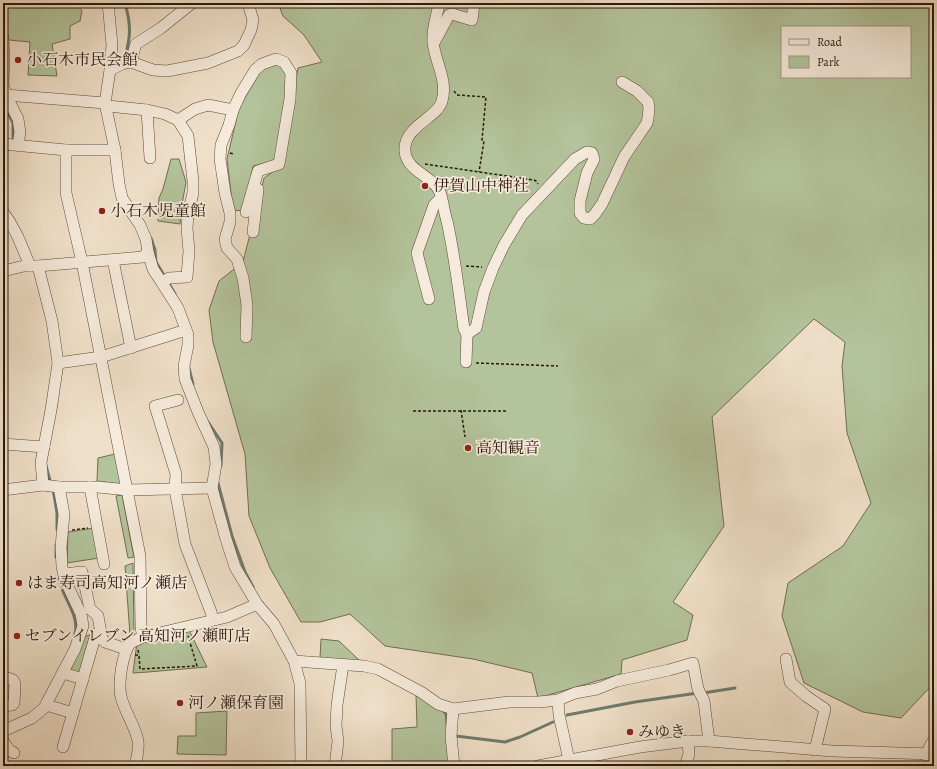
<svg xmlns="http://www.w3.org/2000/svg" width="937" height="769" font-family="Alegreya,'Noto Serif JP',serif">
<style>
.green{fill:#b3c39b;stroke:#706e52;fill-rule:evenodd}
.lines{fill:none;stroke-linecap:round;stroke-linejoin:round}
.stream{stroke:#6e7b6e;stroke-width:3}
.minor-casing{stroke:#5d4a3a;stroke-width:12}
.path{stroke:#2c180a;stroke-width:1.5;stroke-dasharray:3 2;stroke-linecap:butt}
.minor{stroke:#f5eadb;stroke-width:11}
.poi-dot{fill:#8f2418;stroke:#f5eadb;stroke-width:1.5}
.labels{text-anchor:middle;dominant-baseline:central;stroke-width:3.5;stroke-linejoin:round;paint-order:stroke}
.poi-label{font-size:16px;fill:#2c180a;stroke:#f5eadb;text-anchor:start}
</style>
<rect width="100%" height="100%" fill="#efdfc8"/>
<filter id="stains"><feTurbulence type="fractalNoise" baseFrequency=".005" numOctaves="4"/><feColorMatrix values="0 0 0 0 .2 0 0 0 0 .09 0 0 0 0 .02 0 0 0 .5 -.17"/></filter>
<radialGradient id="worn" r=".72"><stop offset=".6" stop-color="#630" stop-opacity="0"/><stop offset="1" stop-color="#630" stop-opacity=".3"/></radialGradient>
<g class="green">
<path d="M5 3H76L82 11 80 21 70 26V39L52 44 57 76 28 75 30 42 9 40 3 16Z"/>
<path d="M278 3H934V683L901 718 863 712 804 683 782 616 788 583 843 546 871 503 847 433 842 366 845 342 814 319 712 417 724 526 673 602 693 615 687 640 622 660 621 674 538 698 532 673 473 659 385 646 350 614 320 622H301L270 568 249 516 245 454 213 342 209 310 219 281 243 262 264 178 280 167 285 151 298 68 322 62 304 35 283 16ZM782 27H910V77H782Z"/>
<path d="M273 64 281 65 287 76 286 104 276 161 253 166 248 194 243 211 233 210 227 159 239 108 262 68Z"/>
<path d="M171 159H179L186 182 181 210 180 224 158 221 159 198 163 189Z"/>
<path d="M115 454 122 483 118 484 97 481 98 458Z"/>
<path d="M122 495 134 557 128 558 116 496Z"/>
<path d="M94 528 99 558 67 563 68 532Z"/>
<path d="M133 563 134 634 130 635 125 566Z"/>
<path d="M189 630 207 667 148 672 133 673 137 642Z"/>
<path d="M89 635 91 637 81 675 70 671 84 637Z"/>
<path d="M321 639 339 641 360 661 320 658Z"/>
<path d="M416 695 449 714 450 766H392V729L417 727Z"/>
<path d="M227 711 226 755 177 754 178 736H196V713Z"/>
<path d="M787 761 844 766H777Z"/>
</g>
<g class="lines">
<g class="stream">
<path d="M125 3C131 24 131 36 125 57"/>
<path d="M7 110 13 123V139"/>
<path d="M3 158 9 147"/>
<path d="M151 238 155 250 156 262 165 277"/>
<path d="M168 282 175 294"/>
<path d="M189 368 193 384"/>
<path d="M208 422 222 443 221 466"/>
<path d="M46 466 51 484"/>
<path d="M218 483 232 536 245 572 253 587"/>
<path d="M53 489 57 513V529"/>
<path d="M56 545V557"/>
<path d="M59 579C62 597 80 615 75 634"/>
<path d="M703 693 735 688"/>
<path d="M443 711 446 713 447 725"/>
<path d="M567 715 635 702 698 693"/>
<path d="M456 736 505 742 520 737 553 722"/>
</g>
<defs>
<g id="minor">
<path d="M108 3 112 45 110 70 105 103 115 150 119 184 122 198 140 225 146 239 148 252 153 269 178 308 188 335V345L184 366 185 379 198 412 214 447 216 464 212 488 226 539 235 567 257 604 274 624 294 661 300 683 301 766"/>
<path d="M439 3C437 17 432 26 433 42 435 62 448 80 442 101 438 118 403 126 405 151 406 171 433 176 440 192 443 201 444 212 447 221 455 257 459 293 464 329L467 334 476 328 484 292 493 268 504 245 522 215 575 159 587 152 592 153 594 159 587 173 580 201V213L584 218 590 219 595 214 602 204 624 157 647 123 648 118 649 108 648 102 637 91 622 82"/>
<path d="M3 39 4 58 3 85 6 95 18 119 20 132 18 145"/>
<path d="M434 43 449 15 452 14 472 20 474 3"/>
<path d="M131 62 136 44 161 28 192 3"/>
<path d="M110 70 122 64 131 62 153 70 167 71 208 63 238 51 244 45 251 30 253 20 248 3"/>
<path d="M6 95 105 103 108 106 147 110 165 114 178 120 188 136 193 181V193L188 214 187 228 189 251 187 277 169 278 162 282"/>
<path d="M147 110 150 158"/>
<path d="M178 120 195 109 208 105 233 110"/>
<path d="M3 144 66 150H115"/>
<path d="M66 150V193L82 262 140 556 141 628 143 637"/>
<path d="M3 212C16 229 22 247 30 266"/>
<path d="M246 212 258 171 279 164 290 99 291 73 284 62 276 59 262 64 255 70 241 93 233 110 229 125 221 145 220 159 225 193 230 213V222L225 239 227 248 237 259 243 278 247 305 246 337"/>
<path d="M253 232 258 189"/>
<path d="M113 260 131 348"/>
<path d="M38 266 52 321 58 363 51 410 41 462 43 485"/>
<path d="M3 271 24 266H38L143 257 148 252"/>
<path d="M429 299 417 253 434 205 441 198"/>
<path d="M466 362 467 334"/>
<path d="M58 363 101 357 186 330"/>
<path d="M178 400 155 406 176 474 175 489 185 544 211 612 213 620"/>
<path d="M3 444 44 447"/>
<path d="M90 487 104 564"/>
<path d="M3 490 43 485 59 487H98L128 490 212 488"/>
<path d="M64 574 82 572 90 609 98 616 102 639"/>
<path d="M97 635 105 642 126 649"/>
<path d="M786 659 790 682 806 696 825 709 815 750"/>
<path d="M294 661 364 666 378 669 421 692 438 704 453 709 509 702H539L558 700 575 693 597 689 617 681 669 670 693 663 698 689 704 701 709 741"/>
<path d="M63 673 83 679"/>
<path d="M3 676 13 680 15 684 14 703 12 705 3 706"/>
<path d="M558 700 559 715 569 760"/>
<path d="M46 705 73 713"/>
<path d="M453 709 451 736 454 766"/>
<path d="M3 731 32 718 44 708 75 649 83 626 81 614 65 580 62 567 61 547 64 514 59 487"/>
<path d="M3 741 9 750 14 753"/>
<path d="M63 747 96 634"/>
<path d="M926 755 931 744 934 741"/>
<path d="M135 766C137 758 139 749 138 741 135 726 125 712 121 697 118 682 122 656 130 643L143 637 227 617 257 604"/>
<path d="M335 766 338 741 336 726 337 705 343 665"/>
<path d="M538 766 640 747 688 741H709L832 751 934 754"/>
<path d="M685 766 689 754 688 741"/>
</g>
</defs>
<use href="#minor" class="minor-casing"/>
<g class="path">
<path d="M454 91 457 95 486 97 482 140 484 141 479 172"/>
<path d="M230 153 234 154"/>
<path d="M425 164 534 180 536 181 538 184"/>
<path d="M466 266 482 267"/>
<path d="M476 363 558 366"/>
<path d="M461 410 465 437"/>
<path d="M413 411H506"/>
<path d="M72 530 88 528"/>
<path d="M138 650 139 655"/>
<path d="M135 655H139L140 669 197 666 188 636"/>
</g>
<use href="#minor" class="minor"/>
</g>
<g class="poi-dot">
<circle cx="18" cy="60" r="4"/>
<circle cx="425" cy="186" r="4"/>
<circle cx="102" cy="211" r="4"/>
<circle cx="468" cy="448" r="4"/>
<circle cx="19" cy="583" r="4"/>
<circle cx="17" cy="636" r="4"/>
<circle cx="180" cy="703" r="4"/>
<circle cx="630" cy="732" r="4"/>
</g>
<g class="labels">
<g class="poi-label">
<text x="26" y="60">小石木市民会館</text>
<text x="433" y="186">伊賀山中神社</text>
<text x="110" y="211">小石木児童館</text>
<text x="476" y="448">高知観音</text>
<text x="27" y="583">はま寿司高知河ノ瀬店</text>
<text x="25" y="636">セブンイレブン 高知河ノ瀬町店</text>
<text x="188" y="703">河ノ瀬保育園</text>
<text x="638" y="732">みゆき</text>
</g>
</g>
<rect width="937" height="769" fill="none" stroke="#efdfc8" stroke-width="16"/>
<rect x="4" y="4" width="929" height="761" fill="none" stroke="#2c180a" stroke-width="2"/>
<rect x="8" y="8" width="921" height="753" fill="none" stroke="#2c180a"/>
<rect x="781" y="26" width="130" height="52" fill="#f5eadb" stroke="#a59687"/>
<rect x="789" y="39" width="20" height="6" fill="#f5eadb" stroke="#a59687"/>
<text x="817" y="46" font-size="12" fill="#2c180a">Road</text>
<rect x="789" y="56" width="20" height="12" fill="#b3c39b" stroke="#a59687"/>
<text x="817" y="66" font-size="12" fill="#2c180a">Park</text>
<rect width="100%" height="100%" filter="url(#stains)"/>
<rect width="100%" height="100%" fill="url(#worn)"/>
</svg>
